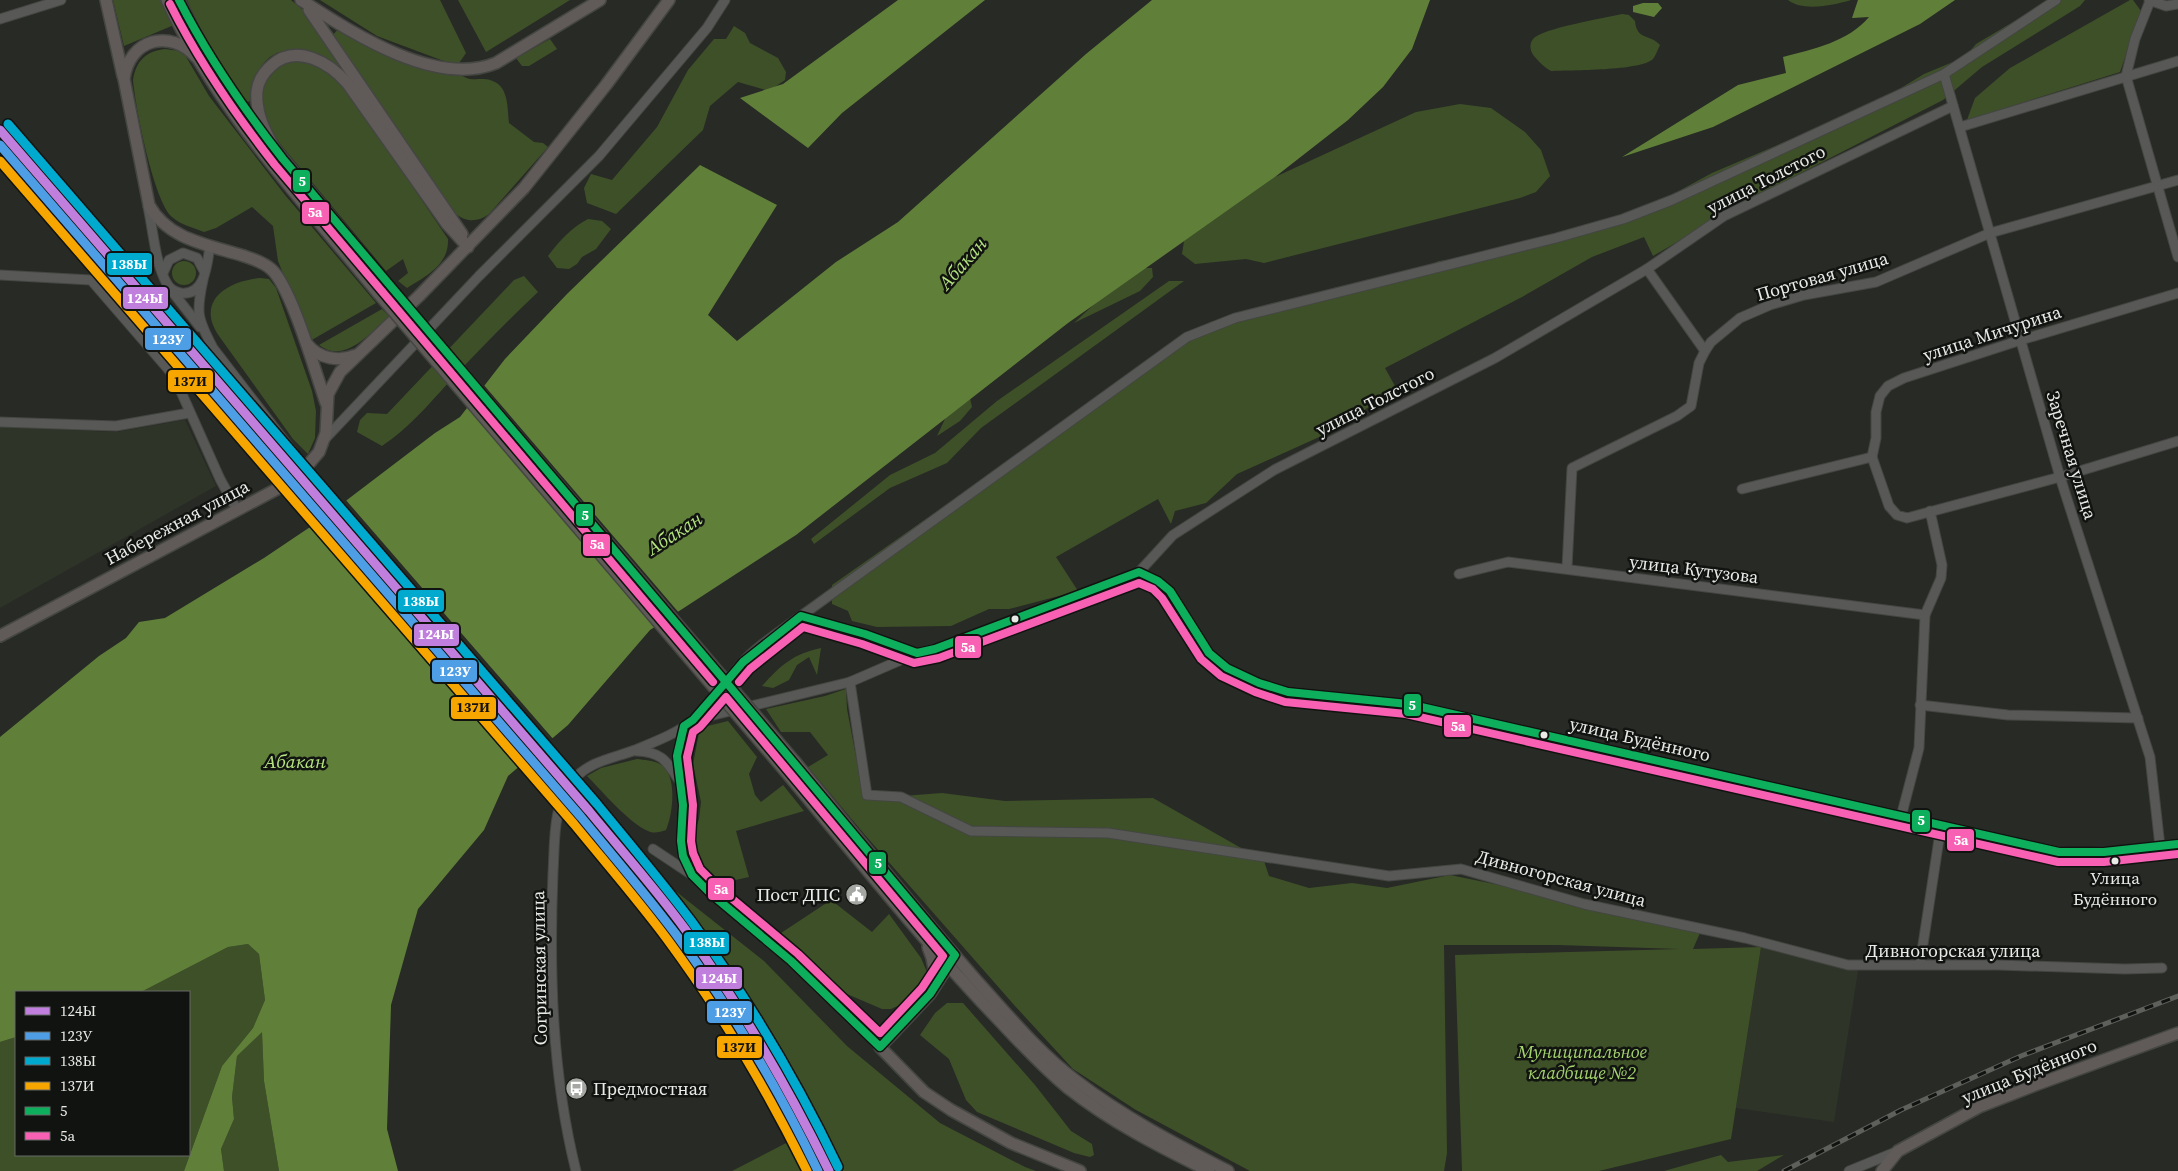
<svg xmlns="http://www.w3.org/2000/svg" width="2178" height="1171" font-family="'Source Serif 4',serif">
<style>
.built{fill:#2e3428}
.green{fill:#3e5028}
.water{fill:#60803a}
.pier{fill:#282a25}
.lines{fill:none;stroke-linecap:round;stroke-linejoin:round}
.minor-casing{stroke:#444642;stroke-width:11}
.major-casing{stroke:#444642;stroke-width:14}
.minor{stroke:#585957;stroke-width:9}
.major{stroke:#605a59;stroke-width:11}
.rail-casing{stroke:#5e605c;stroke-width:5}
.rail{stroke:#111310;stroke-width:3;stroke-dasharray:9;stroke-linecap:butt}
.major-bridge-casing{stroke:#444642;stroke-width:14;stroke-linecap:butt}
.major-bridge{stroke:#605a59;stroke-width:11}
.bus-1-casing{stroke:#111310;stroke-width:11}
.bus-2-casing{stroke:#111310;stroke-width:11}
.bus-1{stroke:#0daf5c;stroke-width:8}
.bus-2{stroke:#f860b3;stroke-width:8}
.rail-1-casing{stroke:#111310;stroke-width:12}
.rail-2-casing{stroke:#111310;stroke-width:12}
.rail-3-casing{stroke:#111310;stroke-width:12}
.rail-4-casing{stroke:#111310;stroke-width:12}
.rail-1{stroke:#c07fdc;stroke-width:9}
.rail-2{stroke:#4d9ee5;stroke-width:9}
.rail-3{stroke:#00a9ce;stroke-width:9}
.rail-4{stroke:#f7a600;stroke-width:9}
.bus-dot{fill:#e8ebe6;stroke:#111310;stroke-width:2}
.labels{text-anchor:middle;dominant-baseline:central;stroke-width:5;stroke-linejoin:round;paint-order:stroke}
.bus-label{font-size:17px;fill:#e8ebe6;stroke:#111310}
.street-label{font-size:18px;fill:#e8ebe6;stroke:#111310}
.poi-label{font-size:18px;fill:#e8ebe6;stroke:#111310;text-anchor:end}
.park-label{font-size:18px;font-style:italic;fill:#a4d36d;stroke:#111310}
.water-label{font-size:19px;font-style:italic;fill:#b6e57f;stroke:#111310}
.line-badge{stroke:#111310;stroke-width:2}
.badge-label{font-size:14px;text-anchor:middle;font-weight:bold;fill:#fff}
.pale-badge-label{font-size:14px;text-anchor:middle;font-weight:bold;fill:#111}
</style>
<rect width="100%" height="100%" fill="#282a25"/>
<g class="built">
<path d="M185 420 216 486 0 608V427L116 432Z"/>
<path d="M1761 947 1859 965 1834 1122 1736 1108Z"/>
</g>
<g class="green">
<path d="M113 0H163L174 25 124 46Z"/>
<path d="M187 0H291L304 11 348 77C310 40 256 35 252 100L248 102C226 85 199 26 187 0Z"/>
<path d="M320 0H440L466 53 457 66 377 36Z"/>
<path d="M458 0H570L486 52Z"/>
<path d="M1788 0H1851C1834 5 1803 12 1788 0Z"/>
<path d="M2050 0H2085L2080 6 1982 67 1943 100 1758 195 1653 256 1644 237 1592 257 1522 297 1385 368 1400 395 1389 393 1337 429 1237 474 1206 503 1175 511 1171 524 1158 499 1056 557 1078 591 1009 609H989L951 626 877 627 852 621 848 611 832 604V585L1115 386 1171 355 1210 322 1372 288 1439 261 1488 255 1653 205 1712 173 1878 102 1924 74 1965 57 1976 44Z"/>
<path d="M2130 0H2133L2141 11 2120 72 1967 120 1975 98 2010 68Z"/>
<path d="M1622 14 1629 15 1635 21C1637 41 1649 33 1660 45 1658 49 1656 55 1653 59 1641 71 1570 70 1551 71 1544 67 1540 63 1534 56 1530 51 1529 44 1533 39 1542 28 1606 18 1622 14Z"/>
<path d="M734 26 745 33 750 43 778 58 786 72 785 80 769 91 738 82 710 106 703 130 616 214 587 203 584 188 591 174 612 180 657 127 688 70 714 39H726Z"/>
<path d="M339 28 458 73C469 81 471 79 484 79 509 81 507 104 509 123L534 142 543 143 548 147 489 214C478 222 466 223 455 213L332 36Z"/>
<path d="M550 39 557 49 529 66H522L516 58Z"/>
<path d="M165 49 180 51 185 55 209 96 232 126 285 195 376 303 310 341 278 261 273 226 252 207 216 228 204 232C194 228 181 225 172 217 154 202 135 106 133 80 136 61 146 51 165 49Z"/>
<path d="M289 61H300L314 64 333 75 354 100 448 239C449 265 426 276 407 288L398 281 408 273 403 259 386 271 281 145C258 112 250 84 289 61Z"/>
<path d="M1460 104 1491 108 1525 132 1541 150 1550 176 1536 192 1520 198 1264 263 1246 259 1195 264 1182 254 1184 241 1275 177 1416 112Z"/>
<path d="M588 219 602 221 611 229 596 249 582 257 577 264 569 269 557 268 548 256C560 240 571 228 588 219Z"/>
<circle cx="184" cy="273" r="12"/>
<path d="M1143 268H1152L1153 277 1140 291 1074 323 1119 281Z"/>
<path d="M524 276 538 292C507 321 478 351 449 382 428 405 408 429 382 446L357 432 360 420 367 413 387 414 514 280Z"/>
<path d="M261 278 269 279 276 288 312 391 316 411 315 438 308 454 293 439 219 336C195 301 227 281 261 278Z"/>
<path d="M1169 281H1184L981 428 947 463 890 488 814 544 811 539 890 475 935 453 997 401Z"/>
<path d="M382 309 389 316C371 332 345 365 319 345Z"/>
<path d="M969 394 972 407 960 421 937 436 951 406Z"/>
<path d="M821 648 817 675 809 657 797 665 789 680 773 688 762 686C781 665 793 654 821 648Z"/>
<path d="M846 689 847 709 864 799 942 793 1005 801 1153 798 1264 861 1269 876 1309 888 1352 883 1387 888 1450 875 1504 886 1700 933 1693 949 1761 947 1731 1139 1599 1171H1462L1455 955 1679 949 1558 945H1444L1447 1153 1444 1171H1250L1136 1110 1073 1069 1015 1006 865 835 808 767 828 755 810 732H781L766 709 825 696Z"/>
<path d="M728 721 757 757 749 774 755 795 761 802 783 785 804 811 736 831 749 877 722 883 709 875 695 855 694 834 699 819 701 802 693 764 700 728Z"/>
<path d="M637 759C644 760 653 760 660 764 678 774 673 814 666 830 660 832 654 834 648 831 629 823 602 791 587 776L601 768Z"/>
<path d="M664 882 764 961 847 1046 940 1123 1025 1167 1036 1171H732L790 1141 724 1017 680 955 647 894Z"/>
<path d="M831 900 872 932 889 914 921 958 927 972 925 984 913 999 891 1009H882L840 991 781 933Z"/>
<path d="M248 944 259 954 265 1000 253 1028 222 1066 184 1171H0V1042L16 1037V1155H189V992H141L228 947Z"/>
<path d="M947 1003H963L1035 1085 1071 1131 1092 1144 1094 1155 1090 1157 1074 1153 977 1112 966 1100 949 1059 920 1035 935 1013Z"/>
<path d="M262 1031 264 1081 279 1171H224L221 1149 234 1119 232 1097 237 1056Z"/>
<path d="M1721 1155 1728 1162 1784 1155 1757 1171H1664Z"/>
</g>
<g class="water">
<path d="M898 0H985L842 113 808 148 740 98 783 84Z"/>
<path d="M1152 0H1430L1412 49 1383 87 1348 120 1275 177 1068 323 796 535 650 630 568 725 508 776 484 830 418 909 391 1005 387 1129 398 1171H279L264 1081 262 1032 237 1056 232 1097 234 1119 221 1149 224 1171H184L222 1066 253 1028 265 1000 259 954 248 944 228 947 141 992H16V1037L0 1042V737L99 656 126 638 139 622 165 618 264 558 322 519 435 433 460 417 505 359 567 294 700 165 777 205 708 315 737 341 836 262 898 222 1086 54Z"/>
<path d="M1858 0H1955L1920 24 1713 127 1622 157 1738 85 1786 73 1783 57C1813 49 1848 42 1869 17L1852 18Z"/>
<path d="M1643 3H1658L1662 8 1654 17 1633 12V6Z"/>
</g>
<g class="pier">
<path d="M483 384 680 614 656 629 466 406Z"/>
<path d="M345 499 554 740 536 756 325 513Z"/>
</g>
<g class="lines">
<defs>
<g id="minor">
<path d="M2149 0 2166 6 2178 4"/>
<path d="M2150 1 2135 39 2126 76 2178 257"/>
<path d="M0 19 61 0"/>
<path d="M1944 74 2060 477 2150 757 2160 846"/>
<path d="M1960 127 2178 61"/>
<path d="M148 207C153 229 155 262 166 282 169 288 174 292 181 293 206 296 207 263 210 246"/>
<path d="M1647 269 1705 351"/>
<path d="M163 273 169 260 183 253 197 258 204 271"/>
<path d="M0 275 91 280 174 376 220 479 237 510"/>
<path d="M203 280C196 312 197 318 213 348L293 452"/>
<path d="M171 290 200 327"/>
<path d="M0 422 116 426 189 413"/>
<path d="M324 440 479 276 599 156 707 28 725 0"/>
<path d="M1872 457 1876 438V412L1880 396 1888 386 1904 378 2021 340 2178 293"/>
<path d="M1872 457 1889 506 1897 515 1907 518 2060 477 2178 441"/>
<path d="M1742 489 1872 457"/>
<path d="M1567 568 1572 468 1677 416 1691 406 1699 363 1705 351 1711 342 1740 318 1770 305 1804 295 1876 282 1990 233 2178 180"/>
<path d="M1139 572 1158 581 1170 591 1209 653 1227 668 1259 683 1288 692 1408 704 2059 852C2099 855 2138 848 2178 844"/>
<path d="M1459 574 1508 562 1925 615"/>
<path d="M801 616 865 634 917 653 935 649 1123 579 1139 572 1173 535 1274 470 1495 358 1647 269 1724 216 1953 106"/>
<path d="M850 682 867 795 901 797 971 831 1108 833 1389 876 1461 869 1584 904 1745 938 1848 965H1997L2125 969 2162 968"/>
<path d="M1920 705 2008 715 2138 718"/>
<path d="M693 720 850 682 917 653"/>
<path d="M684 726 677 756 683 805 681 841 683 856 692 874"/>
<path d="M636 751C660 752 666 759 678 779"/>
<path d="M1901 817 1919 748 1925 615 1941 578 1942 565 1930 511"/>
<path d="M653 849 692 875 710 893 791 961 880 1047"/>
<path d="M1920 964 1941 826"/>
<path d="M576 1171C552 1075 549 972 553 873 555 842 552 804 574 779 590 761 614 758 635 750 654 742 676 734 692 721 709 707 726 680 742 663 758 645 781 631 801 616L1187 337 1235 318 1556 238 1623 219 1672 200 1944 74 2056 0"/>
<path d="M1849 1171 1898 1151"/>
</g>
<g id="major">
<path d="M106 0 123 76"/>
<path d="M167 0C217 110 302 200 378 293"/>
<path d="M179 0C201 48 229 92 262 134"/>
<path d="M301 0C351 32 435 88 496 63L600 0"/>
<path d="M309 10 462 234"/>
<path d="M196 57C170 28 129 39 124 79L149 205C168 240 209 245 244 256 253 259 263 262 271 269 291 286 316 374 326 403"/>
<path d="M274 148 386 284"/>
<path d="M277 153C266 134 255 114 257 91 258 81 264 72 272 65 297 43 330 63 348 84L447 224 468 247"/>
<path d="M307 344C319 359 339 362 356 355"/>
<path d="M0 636 277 489 301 473 319 452 326 433 328 394 340 372 419 296 524 188 606 85 669 0"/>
<path d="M796 763C856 836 915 910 977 981 1008 1015 1038 1052 1075 1080 1123 1117 1175 1144 1228 1171"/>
<path d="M786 772C854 854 920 937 993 1014 1017 1039 1041 1066 1068 1088 1111 1122 1160 1147 1209 1171"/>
<path d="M928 947C934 960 936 973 932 987"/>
<path d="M951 961 930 994 880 1047 924 1092 951 1110 1011 1143 1080 1171"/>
<path d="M1882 1171 1898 1151 1979 1107 2038 1084 2178 1033"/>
</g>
</defs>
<use href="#minor" class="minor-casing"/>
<use href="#major" class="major-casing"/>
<use href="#minor" class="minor"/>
<use href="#major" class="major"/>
<defs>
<path id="rail" d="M1784 1171 1901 1110 2021 1056 2178 996"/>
</defs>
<use href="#rail" class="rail-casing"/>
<use href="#rail" class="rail"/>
<defs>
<g id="major-bridge">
<path d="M386 284 796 763"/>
<path d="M378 293 786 772"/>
</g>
</defs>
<use href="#major-bridge" class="major-bridge-casing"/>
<use href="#major-bridge" class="major-bridge"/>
<defs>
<g id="bus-1">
<path d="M179 0C208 57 243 108 283 159L726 682"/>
<path d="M726 682 955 955 930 994 880 1047 791 961 710 893 692 875 683 856 681 841 683 805 677 756 684 726 693 720Z"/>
<path d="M726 682 743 662 801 616 865 634 917 653 935 649 1139 572 1158 581 1170 591 1209 653 1227 668 1259 683 1288 692 1408 704 2059 852H2104L2178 844"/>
</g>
<g id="bus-2">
<path d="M170 4C199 62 235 114 275 165L713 682"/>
<path d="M739 682 750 669 803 627 862 644 914 663 939 658 1139 583 1153 589 1162 598 1201 659 1221 676 1255 692 1285 702 1406 714 2058 862H2104L2178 854"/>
<path d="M726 697 943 956 922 988 880 1033 798 954 717 886 700 869 693 853 691 841 693 805 687 757 693 732 700 727Z"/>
</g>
</defs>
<use href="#bus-1" class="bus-1-casing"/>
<use href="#bus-2" class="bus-2-casing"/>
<use href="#bus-1" class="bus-1"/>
<use href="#bus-2" class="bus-2"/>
<defs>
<path id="rail-1" d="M0 130 589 811C621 850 655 888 685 929 740 1005 788 1087 829 1171"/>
<path id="rail-2" d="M0 145 581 817C613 856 645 893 675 933 730 1007 778 1088 818 1171"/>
<path id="rail-3" d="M8 124 597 804C629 843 662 882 692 922 748 999 797 1081 838 1167"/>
<path id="rail-4" d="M0 161 574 824C605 862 638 900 667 939 721 1012 767 1090 807 1171"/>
</defs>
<use href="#rail-1" class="rail-1-casing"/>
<use href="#rail-2" class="rail-2-casing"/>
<use href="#rail-3" class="rail-3-casing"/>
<use href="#rail-4" class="rail-4-casing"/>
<use href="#rail-1" class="rail-1"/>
<use href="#rail-2" class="rail-2"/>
<use href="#rail-3" class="rail-3"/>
<use href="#rail-4" class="rail-4"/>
</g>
<defs>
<symbol id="civic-disc" viewBox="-11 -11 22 22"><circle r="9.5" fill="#a5a7a2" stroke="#111310"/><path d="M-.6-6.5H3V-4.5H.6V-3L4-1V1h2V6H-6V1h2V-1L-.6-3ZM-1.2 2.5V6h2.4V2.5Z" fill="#fff"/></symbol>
<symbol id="bus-disc" viewBox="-11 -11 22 22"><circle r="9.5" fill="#a5a7a2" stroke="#111310"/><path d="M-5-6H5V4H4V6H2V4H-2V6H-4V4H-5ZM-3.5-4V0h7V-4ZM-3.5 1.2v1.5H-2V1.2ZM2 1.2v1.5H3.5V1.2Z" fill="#fff"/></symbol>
</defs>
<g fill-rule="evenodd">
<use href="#civic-disc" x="844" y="882" width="25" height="25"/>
<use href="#bus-disc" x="564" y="1076" width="25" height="25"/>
</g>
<g class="bus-dot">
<circle cx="1015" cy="619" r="4.5"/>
<circle cx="1544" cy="735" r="4.5"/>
<circle cx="2115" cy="861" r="4.5"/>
</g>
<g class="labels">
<g class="bus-label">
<text x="2115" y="878">Улица<tspan x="2115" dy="21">Будённого</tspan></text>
</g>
<g class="street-label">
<text transform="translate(1766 179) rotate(-27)">улица Толстого</text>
<text transform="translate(1822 276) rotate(-16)">Портовая улица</text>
<text transform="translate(1992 333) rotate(-18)">улица Мичурина</text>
<text transform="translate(1375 401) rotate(-27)">улица Толстого</text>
<text transform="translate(2072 455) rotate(73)">Заречная улица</text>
<text transform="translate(177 522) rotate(-28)">Набережная улица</text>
<text transform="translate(1694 569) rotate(7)">улица Кутузова</text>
<text transform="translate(1640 739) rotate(13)">улица Будённого</text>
<text transform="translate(1561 878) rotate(15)">Дивногорская улица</text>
<text x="1953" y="950">Дивногорская улица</text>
<text transform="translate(539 968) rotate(-91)">Согринская улица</text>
<text transform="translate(2029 1071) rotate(-22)">улица Будённого</text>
</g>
<g class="poi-label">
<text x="840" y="894">Пост ДПС</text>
<text x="593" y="1088" text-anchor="start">Предмостная</text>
</g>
<g class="park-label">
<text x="1582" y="1051">Муниципальное<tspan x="1582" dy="21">кладбище №2</tspan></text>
</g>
<g class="water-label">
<text transform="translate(962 263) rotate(-49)">Абакан</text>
<text transform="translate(674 533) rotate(-33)">Абакан</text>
<text x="295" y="761">Абакан</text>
</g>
</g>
<g class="line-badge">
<rect x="292" y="169" width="19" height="24" rx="5" fill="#0daf5c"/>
<rect x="301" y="201" width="29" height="24" rx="5" fill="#f860b3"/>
<rect x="106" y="252" width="47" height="24" rx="5" fill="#00a9ce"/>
<rect x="122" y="286" width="47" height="24" rx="5" fill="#c07fdc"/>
<rect x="144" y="327" width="48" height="24" rx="5" fill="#4d9ee5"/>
<rect x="167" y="369" width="47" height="24" rx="5" fill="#f7a600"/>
<rect x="575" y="503" width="19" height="24" rx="5" fill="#0daf5c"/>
<rect x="582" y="533" width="29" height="24" rx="5" fill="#f860b3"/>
<rect x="397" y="589" width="48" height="24" rx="5" fill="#00a9ce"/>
<rect x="413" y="623" width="47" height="24" rx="5" fill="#c07fdc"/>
<rect x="954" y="635" width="28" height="24" rx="5" fill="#f860b3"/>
<rect x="431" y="659" width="47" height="24" rx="5" fill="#4d9ee5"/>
<rect x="1403" y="693" width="19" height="24" rx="5" fill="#0daf5c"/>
<rect x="450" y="696" width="47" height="24" rx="5" fill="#f7a600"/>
<rect x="1443" y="714" width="29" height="24" rx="5" fill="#f860b3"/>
<rect x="1911" y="809" width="20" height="24" rx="5" fill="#0daf5c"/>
<rect x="1946" y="828" width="29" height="24" rx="5" fill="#f860b3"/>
<rect x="868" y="851" width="19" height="24" rx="5" fill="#0daf5c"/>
<rect x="707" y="877" width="28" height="24" rx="5" fill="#f860b3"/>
<rect x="683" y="931" width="47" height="24" rx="5" fill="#00a9ce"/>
<rect x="695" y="966" width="48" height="24" rx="5" fill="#c07fdc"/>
<rect x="706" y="1000" width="47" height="24" rx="5" fill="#4d9ee5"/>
<rect x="716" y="1035" width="47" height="24" rx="5" fill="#f7a600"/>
</g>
<g class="badge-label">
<text x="302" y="186">5</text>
<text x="315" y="217">5а</text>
<text x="129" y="269">138Ы</text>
<text x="145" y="303">124Ы</text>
<text x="168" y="344">123У</text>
<text x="585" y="520">5</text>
<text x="597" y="549">5а</text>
<text x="421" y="606">138Ы</text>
<text x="436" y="639">124Ы</text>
<text x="968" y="652">5а</text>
<text x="455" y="676">123У</text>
<text x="1412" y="710">5</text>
<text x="1458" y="731">5а</text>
<text x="1921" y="825">5</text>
<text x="1961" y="845">5а</text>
<text x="878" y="868">5</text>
<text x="721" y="894">5а</text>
<text x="707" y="947">138Ы</text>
<text x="719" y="983">124Ы</text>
<text x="730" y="1017">123У</text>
</g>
<g class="pale-badge-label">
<text x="190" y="386">137И</text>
<text x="473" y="712">137И</text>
<text x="739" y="1052">137И</text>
</g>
<rect x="15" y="991" width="175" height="165" fill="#111310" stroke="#676966"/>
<rect x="25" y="1007" width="25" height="8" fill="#c07fdc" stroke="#676966"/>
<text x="60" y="1016" font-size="15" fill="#e8ebe6">124Ы</text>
<rect x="25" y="1032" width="25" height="8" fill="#4d9ee5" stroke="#676966"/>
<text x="60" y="1041" font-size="15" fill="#e8ebe6">123У</text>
<rect x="25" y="1057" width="25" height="8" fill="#00a9ce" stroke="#676966"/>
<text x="60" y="1066" font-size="15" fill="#e8ebe6">138Ы</text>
<rect x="25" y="1082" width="25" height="8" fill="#f7a600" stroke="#676966"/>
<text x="60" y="1091" font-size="15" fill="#e8ebe6">137И</text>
<rect x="25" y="1107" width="25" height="8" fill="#0daf5c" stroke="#676966"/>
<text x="60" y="1116" font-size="15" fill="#e8ebe6">5</text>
<rect x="25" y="1132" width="25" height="8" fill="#f860b3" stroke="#676966"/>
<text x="60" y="1141" font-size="15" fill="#e8ebe6">5а</text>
</svg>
